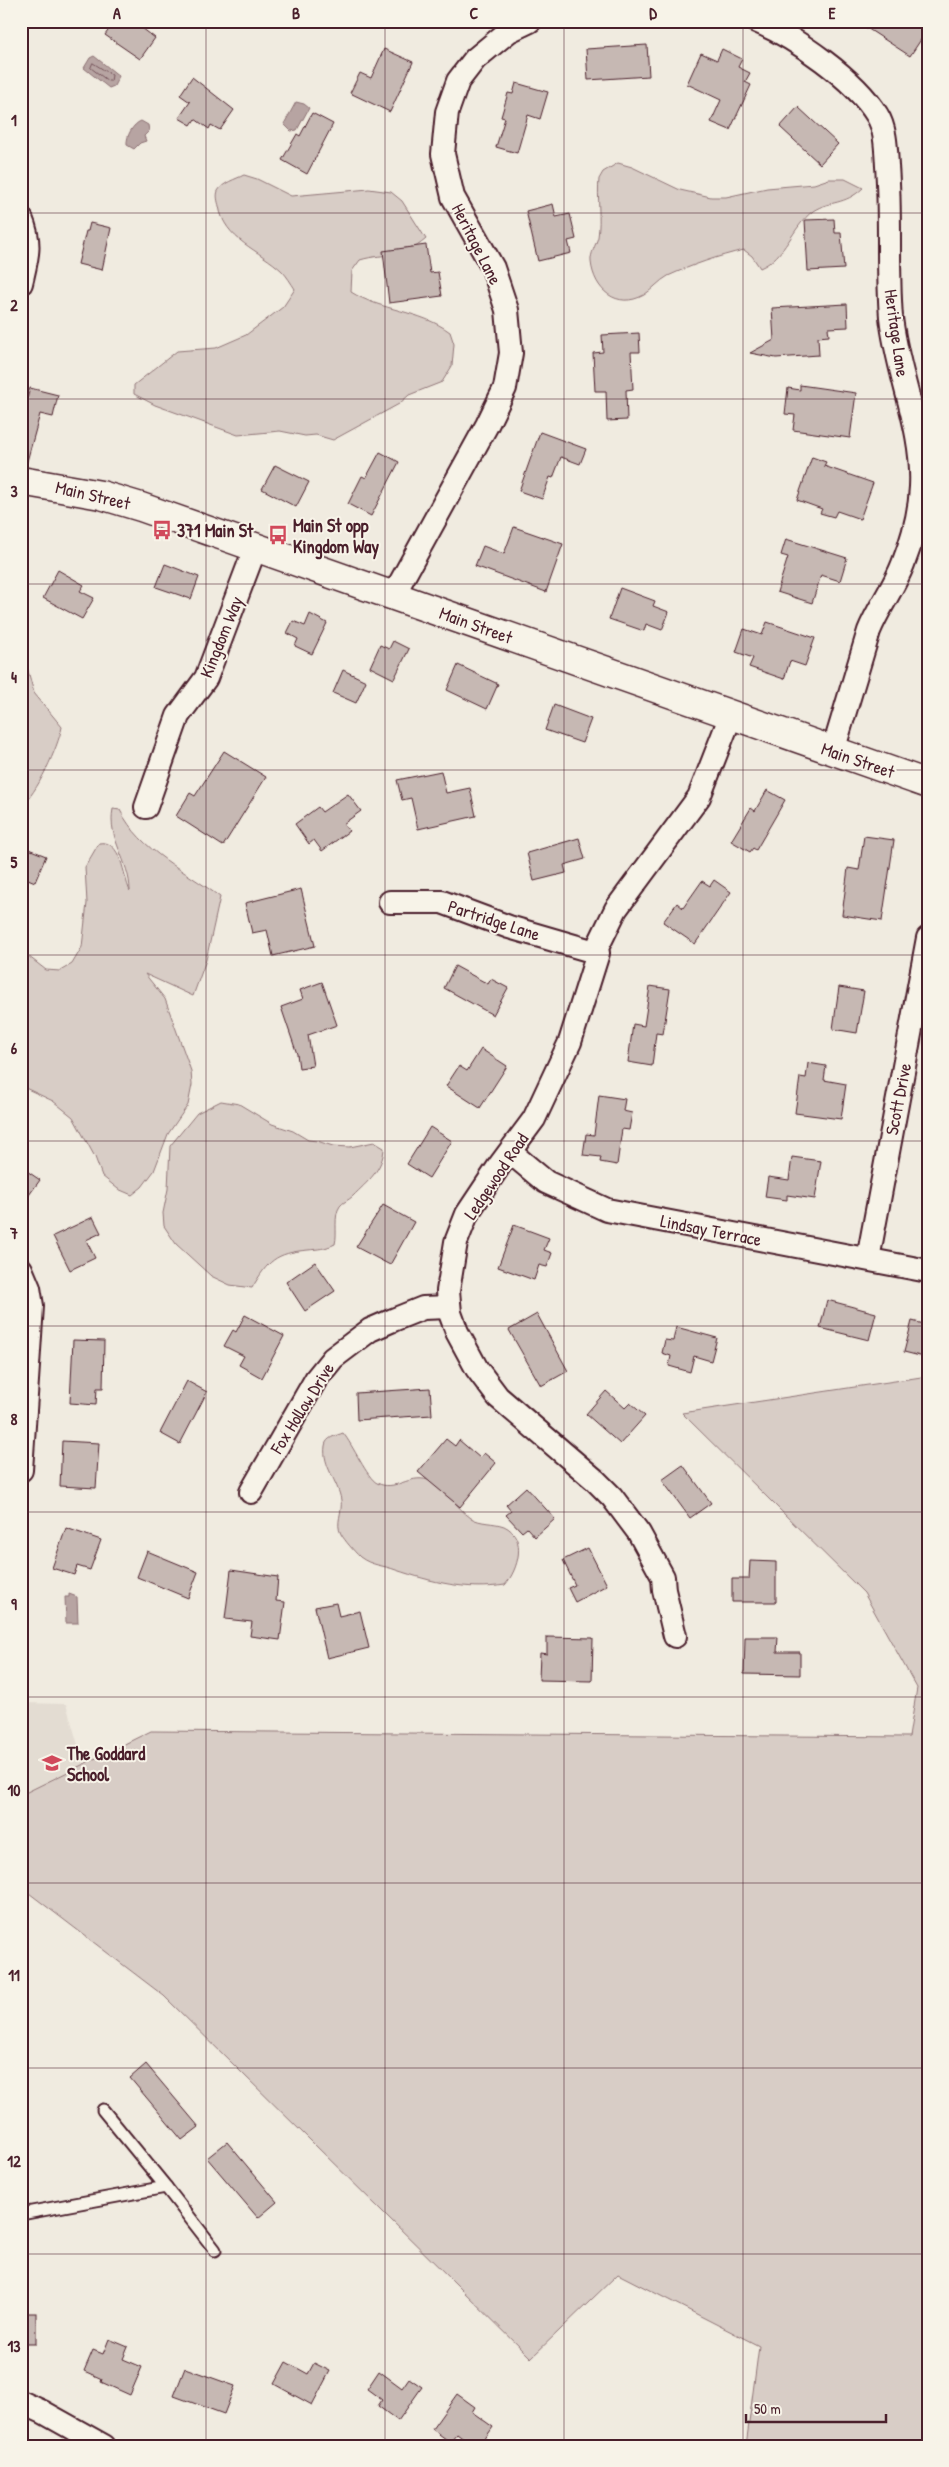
<svg xmlns="http://www.w3.org/2000/svg" width="949" height="2467" font-family="'Patrick Hand',sans-serif">
<style>
.built{fill:#e3dcd2}
.green{fill:#d8cdc6;stroke:#917678}
.water{fill:#b7a4a2;stroke:#8b6f72}
.lines{fill:none;stroke-linecap:round;stroke-linejoin:round}
.shore{stroke:#76545b;stroke-width:1}
.building{fill:#c6b8b3;stroke:#4a1f2b}
.service-casing{stroke:#4a1f2b;stroke-width:15}
.minor-casing{stroke:#4a1f2b;stroke-width:26}
.secondary-casing{stroke:#4a1f2b;stroke-width:31}
.service{stroke:#f7f3e8;stroke-width:11}
.minor{stroke:#f7f3e8;stroke-width:22}
.secondary{stroke:#f7f3e8;stroke-width:28}
.grid{fill:none;stroke:#4a1f2b;stroke-width:1;stroke-opacity:0.55}
.labels{text-anchor:middle;dominant-baseline:central;stroke-width:4;stroke-linejoin:round;paint-order:stroke}
.street-label{font-size:18px;fill:#4a1f2b;stroke:#f7f3e8}
.poi-label{font-size:18px;font-weight:bold;fill:#4a1f2b;stroke:#f7f3e8;text-anchor:start}
.neatline{fill:none;stroke:#4a1f2b;stroke-width:2}
.grid-label{font-size:16px;text-anchor:middle;font-weight:bold;fill:#4a1f2b}
</style>
<rect width="100%" height="100%" fill="#f0ebe0"/>
<filter id="ink" filterUnits="userSpaceOnUse"><feTurbulence type="fractalNoise" baseFrequency=".02" numOctaves="2"/><feDisplacementMap in="SourceGraphic" scale="10" xChannelSelector="R" yChannelSelector="G"/><feConvolveMatrix kernelMatrix="1 2 1 2 8 2 1 2 1" color-interpolation-filters="sRGB"/></filter>
<g filter="url(#ink)">
<path class="built" d="M21 1703 66 1704 101 1823 21 1851Z"/>
<g class="green">
<path d="M618 163 632 167 680 190 711 197H726L767 188 814 184 829 179H845L863 188C844 206 830 200 813 211 792 227 786 257 760 268L752 256 744 250C718 256 692 265 668 276 659 281 653 289 644 295 617 310 594 290 591 262 590 254 596 245 598 237 601 218 597 198 599 179L603 172Z"/>
<path d="M244 175 257 179 291 196 369 189 391 192 402 201 426 239C402 260 387 252 360 260L352 271 351 292C381 311 420 310 450 332L454 344 452 366 442 382 409 395 399 404 333 440 316 435 305 436 280 431 238 435 155 405 134 394V385L177 351 216 348 246 335 283 307 295 289C291 283 287 276 282 271 260 250 224 240 219 206 218 202 216 196 218 191 222 183 236 179 244 175Z"/>
<path d="M21 661 27 667 34 693 62 727C58 747 37 794 21 806Z"/>
<path d="M113 809 120 810C141 852 185 870 220 897L206 960 193 996 145 974 165 999 191 1071 192 1085 188 1105 168 1134 154 1171 142 1187 132 1195 118 1189 102 1176 95 1157 73 1117 53 1101 21 1086V947L28 956 46 970 60 971 72 964 82 947 87 903 85 867 99 843C122 839 123 877 130 891 130 861 107 839 113 809Z"/>
<path d="M221 1101 239 1104 272 1124 293 1131 308 1140 317 1141 333 1146 350 1147 374 1142 384 1148C383 1170 367 1182 353 1196 349 1200 343 1202 340 1206 333 1216 338 1233 335 1244 325 1249 318 1249 308 1250 275 1253 268 1261 252 1288L230 1285 211 1276 176 1244 164 1226 163 1213 168 1189 170 1146 197 1113Z"/>
<path d="M928 1376V2446H746L759 2346 618 2274 531 2358 164 1996 21 1887V1795L151 1731 909 1737 917 1688 864 1593 682 1413Z"/>
<path d="M343 1433C353 1445 367 1478 377 1483 395 1492 409 1474 428 1480 445 1486 456 1508 471 1518 481 1524 493 1522 504 1526 528 1537 518 1570 505 1585 467 1591 432 1582 396 1570 383 1565 372 1566 360 1557 354 1551 345 1541 341 1534 335 1523 343 1512 341 1500 338 1481 322 1466 325 1446 326 1437 336 1436 343 1433Z"/>
</g>
<g class="water">
<path d="M94 56 119 76 114 86 109 88 84 68 90 58Z"/>
<path d="M296 102 304 104 309 108 297 130 291 131 284 124Z"/>
<path d="M141 121 148 125 149 131 144 136 146 141 140 143 134 149 127 145C126 136 133 124 141 121Z"/>
<path d="M69 1594 77 1597 78 1623H66L65 1597H69Z"/>
</g>
<g class="lines">
<path class="shore" d="M93 63 112 75 111 81H108L91 68Z"/>
</g>
<g class="building">
<path d="M115 21H133L155 38 140 59 105 35Z"/>
<path d="M856 21H919L928 29 910 56Z"/>
<path d="M647 45 649 76 588 80 586 49Z"/>
<path d="M384 49 413 62 390 112 350 93 360 73 371 78Z"/>
<path d="M722 49 742 59 738 67 750 73 745 82 751 85 730 130 711 122 721 100 687 84 701 53 717 60Z"/>
<path d="M192 77 234 110 220 130 211 125 209 129 195 119 191 125 179 118 190 102 180 95Z"/>
<path d="M516 83 548 92 540 119 528 115 517 153 496 147 505 118 501 117 508 93 513 94Z"/>
<path d="M798 107 838 144 820 164 780 127Z"/>
<path d="M312 113 333 124 307 174 282 160 297 134 300 136Z"/>
<path d="M553 204 556 217 570 214 576 239 568 241 571 253 538 261 526 211Z"/>
<path d="M834 219 835 233H841L844 269 808 271 805 220Z"/>
<path d="M90 223 111 228 102 270 78 264 86 231H88Z"/>
<path d="M426 245 430 273 438 272 442 296 389 303 383 251Z"/>
<path d="M847 304 848 327 828 328 829 336 818 337 819 355 776 358 750 353 774 340 772 308Z"/>
<path d="M639 333 640 352H631L633 389 626 390 627 420 607 421 606 391H595L593 353 603 352 602 335Z"/>
<path d="M800 385 856 393 850 438 793 430 795 415 785 414 788 388 800 390Z"/>
<path d="M30 388 58 395 53 417 40 414 26 465 21 464V398L27 399Z"/>
<path d="M540 432 586 449 580 464 561 457 553 478 550 477 542 499 519 491Z"/>
<path d="M380 452 399 462 371 516 348 504 362 476 366 478Z"/>
<path d="M812 457 826 462 824 466 873 483 860 519 837 511 834 517 820 513 822 509 797 500Z"/>
<path d="M275 465 309 482 296 507 262 489Z"/>
<path d="M514 527 563 544 546 592 475 566 483 546 504 554Z"/>
<path d="M786 539 847 558 840 581 821 575 812 603 777 592 788 557 781 555Z"/>
<path d="M165 564 199 577 191 599 156 587Z"/>
<path d="M58 570 84 585 80 591 94 598 82 619 43 598Z"/>
<path d="M620 588 655 601 653 606 669 612 662 630 646 624 644 631 609 619Z"/>
<path d="M310 614 327 623 312 654 295 646 298 639 287 633 293 621 305 626Z"/>
<path d="M767 622 815 638 805 666 790 661 784 679 749 667 753 658 736 652 744 629 762 635Z"/>
<path d="M393 641 409 649 394 679 370 667 380 645 389 649Z"/>
<path d="M458 665 498 684 487 709 447 690Z"/>
<path d="M343 670 366 681 356 703 333 693Z"/>
<path d="M554 705 591 719 582 743 545 730Z"/>
<path d="M224 751 266 777 223 846 176 816 190 793 195 796Z"/>
<path d="M441 771 446 793 470 788 476 816 418 829 411 798 402 800 397 780Z"/>
<path d="M767 790 785 800 756 850 753 848 750 852 731 841 751 808 755 811Z"/>
<path d="M348 794 361 811 343 824 349 831 322 851 314 840 309 844 295 824 318 807 322 812Z"/>
<path d="M864 836 894 840 882 921 842 915 848 868 859 870Z"/>
<path d="M579 838 585 859 564 865 566 873 534 881 527 853Z"/>
<path d="M21 846 46 856 35 882 21 876Z"/>
<path d="M714 880 731 892 695 944 663 922 677 903 683 908 702 881 710 886Z"/>
<path d="M301 889 315 946 273 956 267 930 252 933 245 903Z"/>
<path d="M455 966 488 984 491 979 508 988 493 1015 444 988Z"/>
<path d="M322 982 337 1025 308 1035 313 1066 299 1068 297 1054 281 1007 303 999 300 990Z"/>
<path d="M650 986 670 989 663 1034 656 1033 652 1066 628 1062 633 1024 644 1026Z"/>
<path d="M839 987 864 991 857 1033 833 1029Z"/>
<path d="M481 1049 507 1066 480 1108 446 1086 459 1066 467 1071Z"/>
<path d="M808 1063 826 1066 824 1080 846 1084 841 1119 795 1113 800 1077 806 1078Z"/>
<path d="M599 1095 625 1099 623 1111 632 1113 629 1130 622 1129 617 1165 600 1162 601 1157 583 1155 586 1134 594 1135Z"/>
<path d="M430 1127 452 1141 429 1178 407 1164Z"/>
<path d="M792 1157 821 1161 815 1199 787 1195V1200L765 1197 768 1177 789 1180Z"/>
<path d="M21 1167 40 1180 21 1206Z"/>
<path d="M383 1205 414 1222 390 1265 356 1247Z"/>
<path d="M93 1217 101 1233 86 1240 95 1258 70 1270 53 1236Z"/>
<path d="M514 1225 549 1238 544 1250 552 1253 547 1267 539 1265 534 1280 498 1267Z"/>
<path d="M315 1262 335 1291 305 1311 286 1282Z"/>
<path d="M827 1300 876 1313 869 1340 820 1328Z"/>
<path d="M537 1314 568 1371 541 1386 509 1330Z"/>
<path d="M245 1315 284 1336 262 1378 239 1365 244 1356 224 1346 233 1330 236 1332Z"/>
<path d="M912 1321 928 1325V1358L904 1352Z"/>
<path d="M676 1327 717 1338 711 1361 694 1356 690 1372 669 1366 671 1356 662 1353 665 1340 673 1341Z"/>
<path d="M73 1340 104 1341 103 1388H97L96 1405 70 1403Z"/>
<path d="M187 1381 207 1392 180 1444 160 1433Z"/>
<path d="M430 1388 432 1415 357 1420 356 1393Z"/>
<path d="M606 1391 625 1408 630 1403 645 1416 620 1444 586 1414Z"/>
<path d="M446 1439 455 1446 459 1440 480 1458 484 1453 496 1463 460 1507 418 1472Z"/>
<path d="M62 1441 99 1443 96 1488 60 1486Z"/>
<path d="M683 1465 711 1503 690 1518 662 1480Z"/>
<path d="M526 1487 555 1519 535 1537 527 1528 522 1532 506 1515 511 1511 506 1505Z"/>
<path d="M66 1528 101 1540 90 1570 77 1566 74 1575 52 1568Z"/>
<path d="M588 1548 607 1585 575 1602 568 1588 575 1585 563 1560Z"/>
<path d="M147 1551 198 1572 188 1598 137 1577Z"/>
<path d="M750 1561 776 1562V1602H732V1579H749Z"/>
<path d="M231 1570 278 1577 276 1601 285 1602 280 1640 250 1636 252 1622 225 1619Z"/>
<path d="M336 1603 339 1616 360 1611 369 1648 327 1658 315 1607Z"/>
<path d="M547 1637 593 1638 592 1681 539 1680 540 1653 547 1654Z"/>
<path d="M745 1637H778L777 1652H800V1675L744 1674Z"/>
<path d="M146 2064 199 2127 182 2140 130 2078Z"/>
<path d="M227 2142 277 2202 258 2218 207 2158Z"/>
<rect x="21" y="2313" width="15" height="31"/>
<path d="M109 2339 128 2347 123 2359 142 2367 130 2395 101 2382 102 2379 84 2371 93 2350 103 2354Z"/>
<path d="M286 2362 308 2374 314 2363 330 2371 312 2405 274 2384Z"/>
<path d="M185 2368 235 2386 224 2414 174 2396Z"/>
<path d="M379 2371 402 2388 409 2378 422 2387 398 2421 378 2406 382 2400 367 2389Z"/>
<path d="M457 2394 475 2407 472 2412 493 2427 480 2446H473L457 2434 450 2442 432 2429Z"/>
</g>
<g class="lines">
<defs>
<g id="service">
<path d="M103 2110 166 2187"/>
<path d="M21 2214 166 2187 215 2250"/>
</g>
<g id="minor">
<path d="M756 21C795 37 855 79 877 115 886 129 886 150 887 166 891 216 887 267 891 317 897 374 924 429 921 487 920 512 912 541 903 564 894 588 878 608 869 631L833 751"/>
<path d="M21 218C32 244 27 257 21 283"/>
<path d="M393 596 487 425 505 388 511 353 507 310 493 268 453 197 443 154 447 112 458 81 475 59 509 31 530 21"/>
<path d="M146 807 178 716 206 678 256 546"/>
<path d="M390 902H442L509 927 595 952"/>
<path d="M510 1152 546 1182 607 1210 928 1271"/>
<path d="M868 1259 928 938"/>
<path d="M21 1269 29 1288 32 1306 21 1470"/>
<path d="M251 1492 316 1379 333 1358 370 1330 393 1320 423 1308 449 1307"/>
<path d="M675 1636 664 1590 663 1577 639 1533 612 1497 595 1480 498 1397 477 1369 457 1332 450 1313 448 1291 456 1242 467 1214 499 1166 534 1119 570 1042 598 953 595 952 616 909 699 797 731 715"/>
<path d="M21 2402 43 2412 104 2446"/>
</g>
<path id="secondary" d="M21 481 101 495 141 507 928 784"/>
</defs>
<use href="#service" class="service-casing"/>
<use href="#minor" class="minor-casing"/>
<use href="#secondary" class="secondary-casing"/>
<use href="#service" class="service"/>
<use href="#minor" class="minor"/>
<use href="#secondary" class="secondary"/>
</g>
</g>
<path class="grid" d="M206 21V2446M385 21V2446M564 21V2446M743 21V2446M21 213H928M21 399H928M21 584H928M21 770H928M21 955H928M21 1141H928M21 1326H928M21 1512H928M21 1697H928M21 1883H928M21 2068H928M21 2254H928"/>
<defs>
<symbol id="bus-bare" viewBox="-9 -9 18 18"><path d="M-5-6H5V4H4V6H2V4H-2V6H-4V4H-5ZM-3.5-4V0h7V-4ZM-3.5 1.2v1.5H-2V1.2ZM2 1.2v1.5H3.5V1.2Z" fill="#d1495b" stroke="#f7f3e8" stroke-width="2.5" paint-order="stroke"/></symbol>
<symbol id="school-bare" viewBox="-9 -9 18 18"><path d="M0-5L7-2L0 1L-7-2ZM-4 1L0 2.5L4 1V4Q0 6-4 4Z" fill="#d1495b" stroke="#f7f3e8" stroke-width="2.5" paint-order="stroke"/></symbol>
</defs>
<g fill-rule="evenodd">
<use href="#bus-bare" x="148" y="516" width="28" height="28"/>
<use href="#bus-bare" x="264" y="521" width="28" height="28"/>
<use href="#school-bare" x="38" y="1749" width="28" height="28"/>
</g>
<g class="labels">
<g class="street-label">
<text transform="translate(477 244) rotate(63)">Heritage Lane</text>
<text transform="translate(897 333) rotate(82)">Heritage Lane</text>
<text transform="translate(93 495) rotate(13)">Main Street</text>
<text transform="translate(476 625) rotate(20)">Main Street</text>
<text transform="translate(221 637) rotate(-68)">Kingdom Way</text>
<text transform="translate(858 760) rotate(19)">Main Street</text>
<text transform="translate(494 920) rotate(18)">Partridge Lane</text>
<text transform="translate(898 1099) rotate(-79)">Scott Drive</text>
<text transform="translate(496 1176) rotate(-56)">Ledgewood Road</text>
<text transform="translate(711 1230) rotate(11)">Lindsay Terrace</text>
<text transform="translate(302 1408) rotate(-58)">Fox Hollow Drive</text>
</g>
<g class="poi-label">
<text x="293" y="525">Main St opp<tspan x="293" dy="21">Kingdom Way</tspan></text>
<text x="177" y="530">371 Main St</text>
<text x="67" y="1753">The Goddard<tspan x="67" dy="21">School</tspan></text>
</g>
</g>
<rect width="949" height="2467" fill="none" stroke="#f7f3e8" stroke-width="55"/>
<path d="M746 2414v8h140v-8" fill="none" stroke="#4a1f2b" stroke-width="2.5"/>
<text x="754" y="2414" font-size="15" fill="#4a1f2b" stroke="#f7f3e8" stroke-width="4" paint-order="stroke">50 m</text>
<rect x="28" y="28" width="894" height="2412" class="neatline"/>
<g class="grid-label">
<text x="117" y="19">A</text>
<text x="296" y="19">B</text>
<text x="474" y="19">C</text>
<text x="653" y="19">D</text>
<text x="832" y="19">E</text>
<text x="14" y="126">1</text>
<text x="14" y="311">2</text>
<text x="14" y="497">3</text>
<text x="14" y="683">4</text>
<text x="14" y="868">5</text>
<text x="14" y="1054">6</text>
<text x="14" y="1239">7</text>
<text x="14" y="1425">8</text>
<text x="14" y="1610">9</text>
<text x="14" y="1796">10</text>
<text x="14" y="1981">11</text>
<text x="14" y="2167">12</text>
<text x="14" y="2352">13</text>
</g>
</svg>
